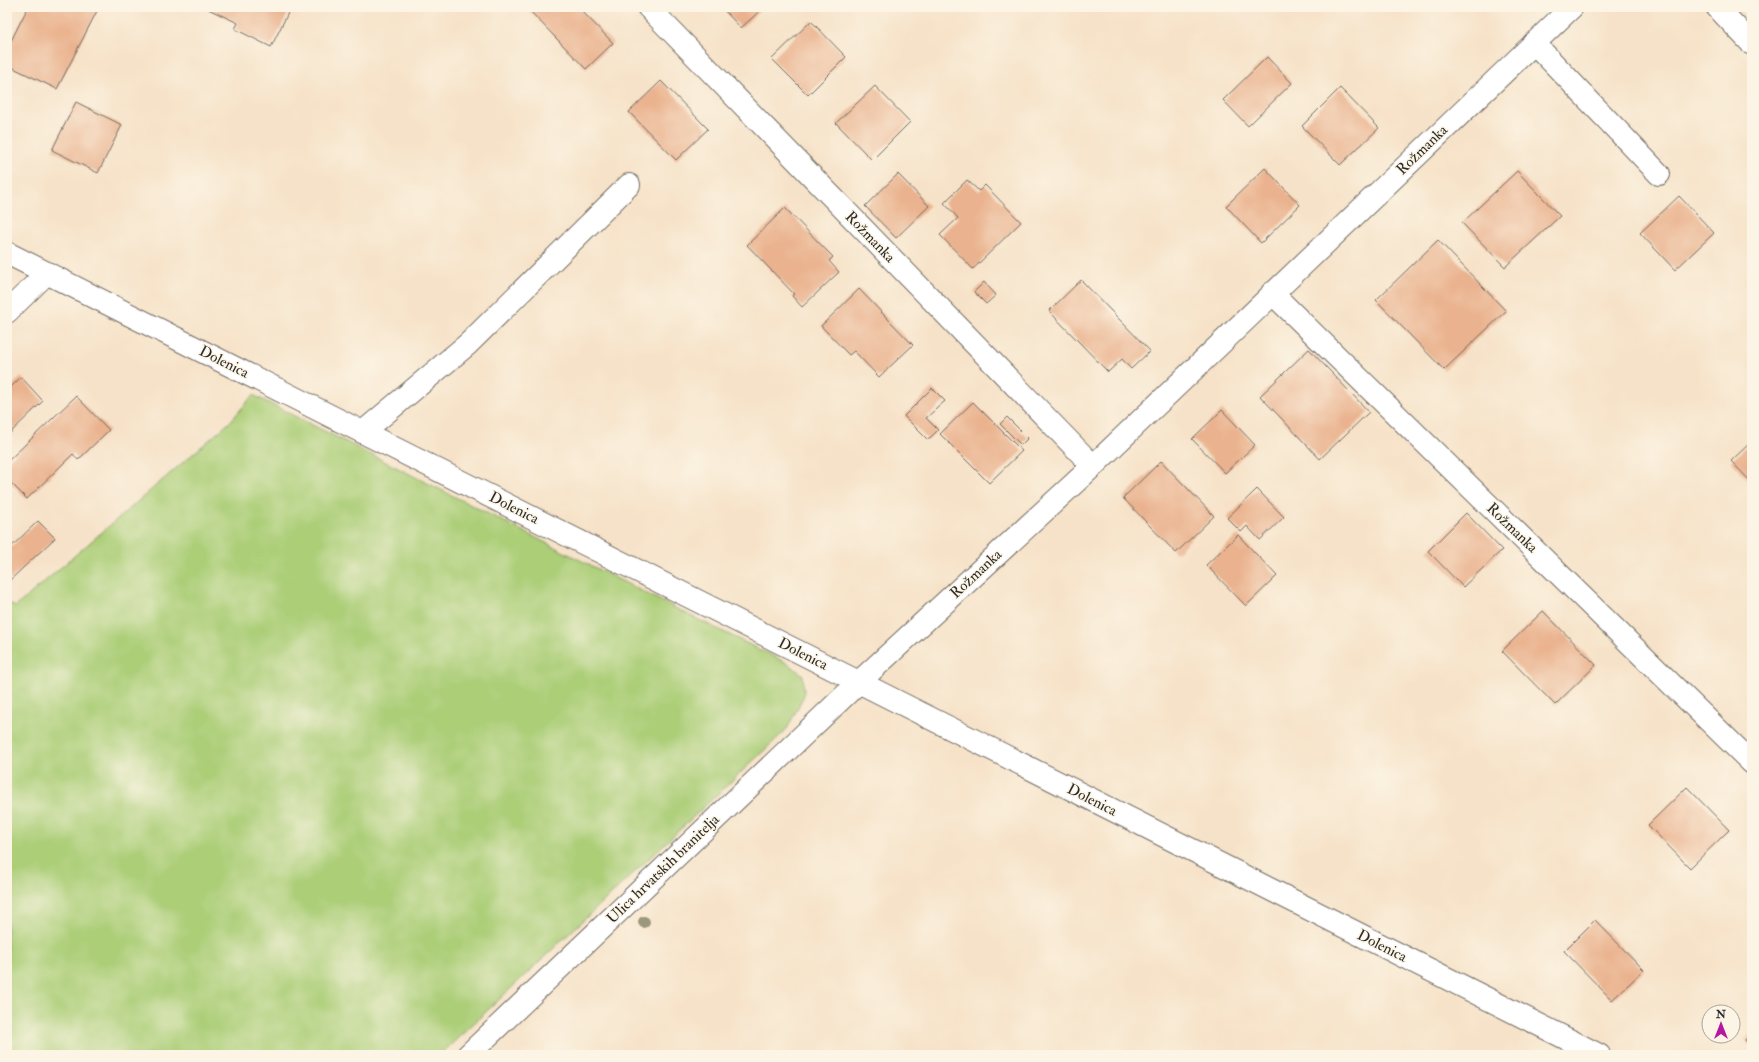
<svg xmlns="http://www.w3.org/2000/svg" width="1759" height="1062" font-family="'IM FELL Double Pica',serif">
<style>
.green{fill:#abce77;stroke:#6b7c51}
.building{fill:#eab28e}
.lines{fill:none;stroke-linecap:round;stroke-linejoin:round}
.minor-casing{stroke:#726b62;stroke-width:24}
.minor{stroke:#fff;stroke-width:22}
.tree{fill:#9b987e}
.labels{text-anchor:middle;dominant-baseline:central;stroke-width:3;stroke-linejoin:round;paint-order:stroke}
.street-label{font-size:15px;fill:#2b2b2b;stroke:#fcf5e5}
</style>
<rect width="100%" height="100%" fill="#fcf5e5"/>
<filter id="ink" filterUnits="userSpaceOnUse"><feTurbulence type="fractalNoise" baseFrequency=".025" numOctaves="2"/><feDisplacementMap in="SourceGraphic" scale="8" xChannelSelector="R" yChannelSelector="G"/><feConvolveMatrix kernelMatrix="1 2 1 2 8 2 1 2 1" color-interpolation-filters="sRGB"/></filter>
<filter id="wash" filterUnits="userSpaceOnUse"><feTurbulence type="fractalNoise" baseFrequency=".012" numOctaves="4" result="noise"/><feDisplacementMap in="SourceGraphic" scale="16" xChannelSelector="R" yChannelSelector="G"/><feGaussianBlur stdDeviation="0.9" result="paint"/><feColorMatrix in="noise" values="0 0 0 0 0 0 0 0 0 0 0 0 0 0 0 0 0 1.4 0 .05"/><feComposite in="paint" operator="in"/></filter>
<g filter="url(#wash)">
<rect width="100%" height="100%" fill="#f6e2c8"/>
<path class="green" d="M253 395 693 617 785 662 803 675 804 695 787 729 440 1055H7V601L15 607 230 422Z"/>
<g id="blocks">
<g class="building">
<path d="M28 7H99L57 89 7 65V49Z"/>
<path d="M204 7H291L271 47 235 29 238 23Z"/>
<path d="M526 7H578L613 43 586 69Z"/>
<path d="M721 7H764L741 28Z"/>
<path d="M811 21 846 57 808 95 772 59Z"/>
<path d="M1267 57 1292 83 1248 126 1223 100Z"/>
<path d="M661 81 708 129 676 160 629 112Z"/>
<path d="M875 86 910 122 872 160 836 123Z"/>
<path d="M1340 88 1379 128 1340 165 1302 126Z"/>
<path d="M76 102 122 125 98 173 52 150Z"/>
<path d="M1265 168 1300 205 1261 243 1226 206Z"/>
<path d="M1517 171 1560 216 1505 267 1462 223Z"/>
<path d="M898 174 929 206 896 238 865 206Z"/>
<path d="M967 180 979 191 985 185 1021 222 973 269 940 235 958 218 944 203Z"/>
<path d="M1679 196 1714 233 1675 270 1640 233Z"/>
<path d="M785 208 833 257 829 261 839 272 802 307 792 296 794 294 747 245Z"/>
<path d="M1438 240 1506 311 1444 370 1376 300Z"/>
<path d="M1081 280 1150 351 1131 369 1122 359 1108 372 1049 311Z"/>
<path d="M984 282 996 295 986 304 974 292Z"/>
<path d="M859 289 913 345 879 377 854 351 849 355 821 326Z"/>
<path d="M1309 349 1369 412 1320 459 1260 396Z"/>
<path d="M21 377 43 401 7 436V391Z"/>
<path d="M932 388 945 401 926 418 938 430 928 440 904 416Z"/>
<path d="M76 396 109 430 78 460 73 454 27 499 7 479V462Z"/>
<path d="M973 402 1022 451 989 483 940 434Z"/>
<path d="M1222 410 1255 445 1225 473 1192 439Z"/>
<path d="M1007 417 1028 438 1021 445 1000 424Z"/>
<path d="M1752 441V483L1731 461Z"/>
<path d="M1161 461 1214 516 1176 553 1123 498Z"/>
<path d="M1257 489 1284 517 1260 540 1247 526 1241 532 1227 518Z"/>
<path d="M1466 513 1502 550 1463 587 1428 551Z"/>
<path d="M38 521 55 538 9 581 7 580V551Z"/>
<path d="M1238 535 1277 576 1246 606 1206 565Z"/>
<path d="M1543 611 1596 665 1555 705 1502 651Z"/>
<path d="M1687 787 1729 830 1690 868 1648 825Z"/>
<path d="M1595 920 1644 970 1612 1000 1564 951Z"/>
<path d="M1752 1033V1048L1745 1040Z"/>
</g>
</g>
</g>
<g filter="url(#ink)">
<use href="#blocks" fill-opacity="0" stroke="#726b62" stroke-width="1"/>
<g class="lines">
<defs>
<g id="minor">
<path d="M648 7 1093 466"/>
<path d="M1717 7 1752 44"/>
<path d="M1534 43 1659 174"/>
<path d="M7 253 1599 1055"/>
<path d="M1272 293 1752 763"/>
<path d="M7 312 47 273"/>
<path d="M363 432 468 344 629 185"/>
<path d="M468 1055 859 682 1093 466 1572 7"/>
</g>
</defs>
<use href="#minor" class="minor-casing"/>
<use href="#minor" class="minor"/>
</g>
<circle class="tree" cx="644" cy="922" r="6"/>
</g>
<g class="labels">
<g class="street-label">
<text transform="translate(1422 150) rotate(-44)">Rožmanka</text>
<text transform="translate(870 237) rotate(46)">Rožmanka</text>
<text transform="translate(224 362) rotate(27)">Dolenica</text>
<text transform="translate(514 508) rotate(27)">Dolenica</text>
<text transform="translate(1512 528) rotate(44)">Rožmanka</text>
<text transform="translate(976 574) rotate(-43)">Rožmanka</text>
<text transform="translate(803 654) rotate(27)">Dolenica</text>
<text transform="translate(1092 800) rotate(27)">Dolenica</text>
<text transform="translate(663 869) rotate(-44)">Ulica hrvatskih branitelja</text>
<text transform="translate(1382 946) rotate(27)">Dolenica</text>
</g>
</g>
<rect width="1759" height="1062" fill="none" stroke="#fcf5e5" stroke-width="24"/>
<g transform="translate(1721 1024)"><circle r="19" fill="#fcf5e5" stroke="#a8a49b"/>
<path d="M0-3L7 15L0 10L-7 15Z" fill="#b5179e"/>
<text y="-6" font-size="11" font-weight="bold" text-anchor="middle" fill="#2b2b2b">N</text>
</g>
</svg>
